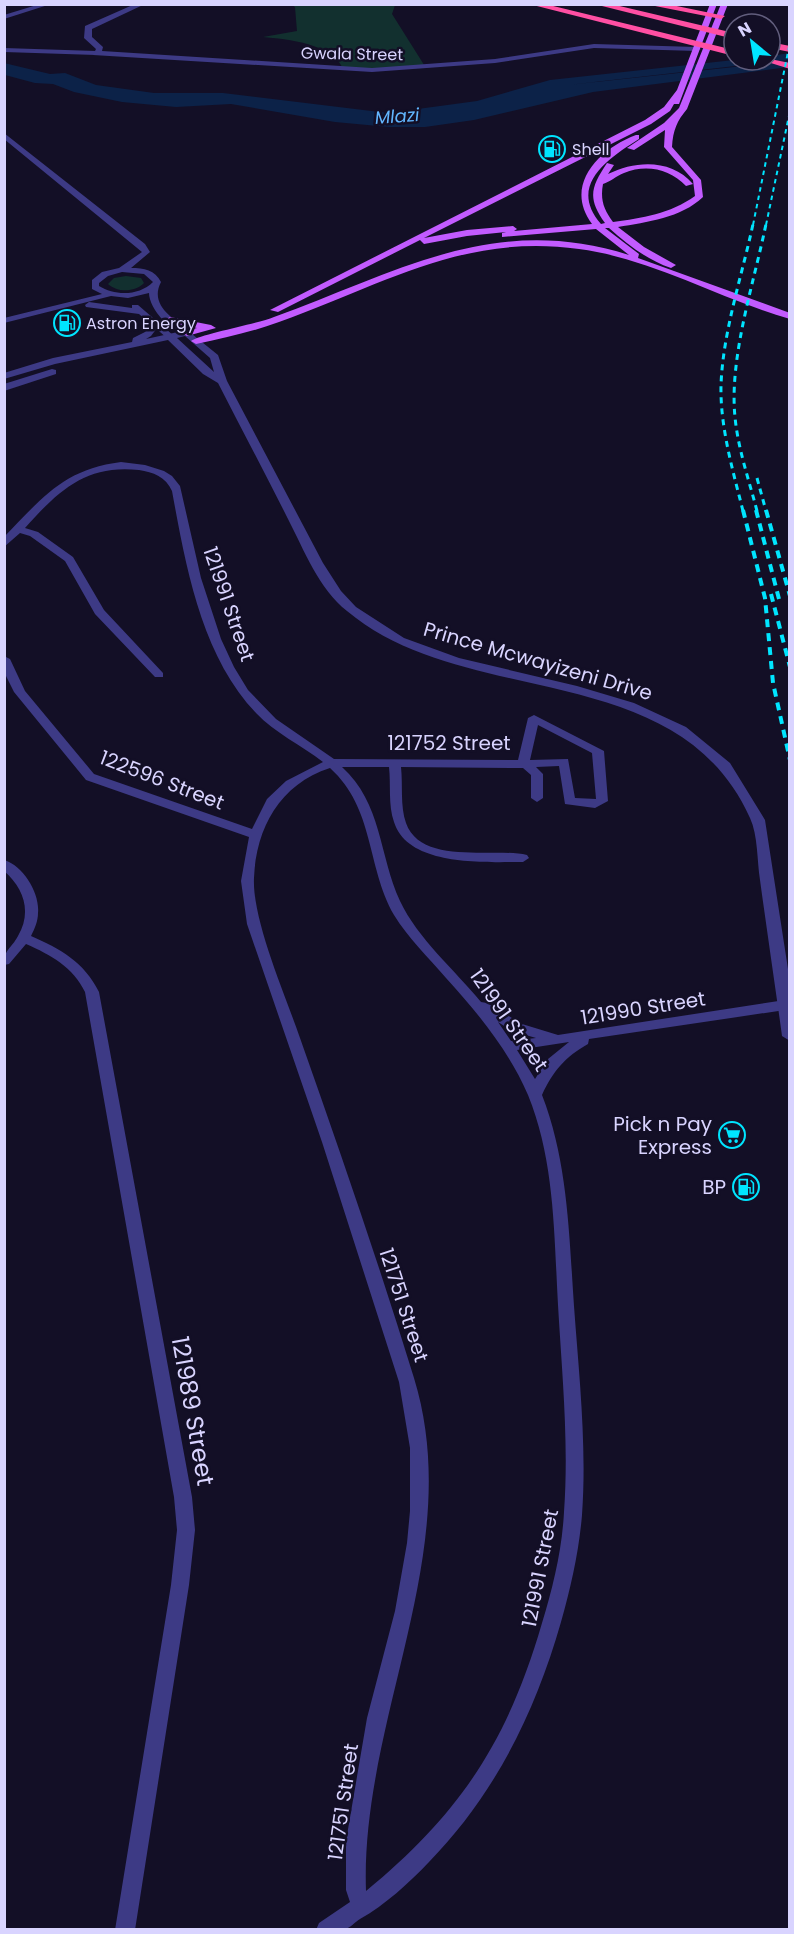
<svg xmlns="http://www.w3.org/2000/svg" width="794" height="1934" font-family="Poppins,sans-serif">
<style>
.green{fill:#12302f}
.water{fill:#0c2248}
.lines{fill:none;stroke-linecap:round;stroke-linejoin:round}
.minor{fill:#3d3a85;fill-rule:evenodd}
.tertiary{fill:#3d3a85;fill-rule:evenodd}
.primary{fill:#c25bff;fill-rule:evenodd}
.motorway{fill:#ff4fa3;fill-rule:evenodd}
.rail-far2{stroke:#00e5ff;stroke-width:2;stroke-dasharray:4.5 4;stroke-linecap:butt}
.rail-far1{stroke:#00e5ff;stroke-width:3;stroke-dasharray:6 5;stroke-linecap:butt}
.rail{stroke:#00e5ff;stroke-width:4;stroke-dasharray:8 6;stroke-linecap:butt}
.labels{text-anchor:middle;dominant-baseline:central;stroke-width:5;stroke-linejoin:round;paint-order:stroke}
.far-street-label{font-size:16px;fill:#d9d4ff;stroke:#130f26}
.far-poi-label{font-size:16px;fill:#d9d4ff;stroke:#130f26;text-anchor:start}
.far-water-label{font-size:18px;font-style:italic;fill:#62b6ff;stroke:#130f26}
.street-label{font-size:20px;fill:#d9d4ff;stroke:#130f26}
.poi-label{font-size:20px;fill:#d9d4ff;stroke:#130f26;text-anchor:end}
.near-street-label{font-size:24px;fill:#d9d4ff;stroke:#130f26}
</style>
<rect width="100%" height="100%" fill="#130f26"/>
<g class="green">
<path d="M292 5H395L392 14 426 68 343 70C336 44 286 39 263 37L297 31 295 7Z"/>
<path d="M126 276 141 278 144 283C135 292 118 293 108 284L114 278Z"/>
</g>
<path class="water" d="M790 53 789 60 568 85 789 61V67L593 92 474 120 425 127H389L335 122 231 104 176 107 122 102 74 92 53 84 35 83 5 75 4 63 50 74 65 73 96 85 154 93H223L388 113 477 101 550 80 734 60H770V56Z"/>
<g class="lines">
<g class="minor">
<path d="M40 4H51L4 19V15Z"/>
<path d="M4 48 96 51 99 53 96 55 4 52Z"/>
<path d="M4 133 145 244 150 252 131 268C144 268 155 270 161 282 149 305 173 319 190 331V335C173 336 149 309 149 293L128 298 111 296 4 323V318L102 294 92 289V280L102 272 119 268 142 252 4 139ZM122 272 144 274 153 282C139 296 115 296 99 286V283L108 276Z"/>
<path d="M89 302 132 308V305H138L174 336 167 338 139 314 86 307 85 305Z"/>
<path d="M121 462 145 465 164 471 172 476 180 486 201 578 221 639 234 667 248 690 276 719 334 759 518 760 528 718 534 715 604 751 608 801 595 808 565 804 559 766 536 767 543 774V798L537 802 531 798V775L523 768 401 767C403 785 400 806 406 823 421 866 495 847 527 855L529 858 523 862C486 862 408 867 394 822 388 805 391 785 389 767H342C382 803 379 855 400 901 418 939 454 969 481 1002L487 1003 522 1024 558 1035 785 1000 790 1002V1008L785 1010 589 1039 588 1044C565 1057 553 1071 542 1095 568 1162 569 1234 574 1306 579 1375 587 1445 582 1515 579 1551 571 1587 561 1622 535 1713 495 1794 429 1862 409 1883 385 1905 360 1919 355 1922 350 1928 344 1930 336 1932 324 1930 316 1930L319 1923 350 1902 346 1890V1841L367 1718 395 1611 407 1543 410 1511V1448L399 1382 322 1142 247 924 241 881 249 837 86 780 14 692 4 672V656L10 659 25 691 94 774 252 829 267 799 286 781 323 762C301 745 275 733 256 713 201 655 186 567 172 491 166 477 153 472 139 470 86 464 58 491 25 528L38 532 73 557 104 610 163 673V677H155L95 614 65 561 30 536 20 533 4 547V537C42 498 64 469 121 462ZM538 725 592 753 596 799 575 798 568 759 530 760ZM330 768C375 809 366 865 394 915 408 938 428 957 446 978 478 1013 509 1051 528 1095 555 1161 554 1235 558 1305 562 1374 569 1443 564 1512 562 1550 553 1587 542 1623 508 1740 461 1813 366 1891 360 1718 467 1551 414 1378 379 1264 340 1151 300 1038 286 997 252 920 254 878 256 828 280 784 330 768ZM498 1022 512 1031 536 1038 511 1041ZM569 1042 548 1059 535 1079 517 1050Z"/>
<path d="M4 860C24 866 40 894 38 913 38 921 35 928 31 936 61 949 84 962 99 992L192 1497 195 1530 189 1585 135 1930H115L171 1585 177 1530 174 1497 85 992C73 967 51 955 26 944L9 964 4 965C4 949 11 949 18 936 32 912 24 888 4 871Z"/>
</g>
<g class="tertiary">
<path d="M135 4H145L92 29V37L103 47 102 51 372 68 495 59 594 44 697 47 701 49 697 51 594 48 495 63 372 72 93 55 96 49 84 38 85 26Z"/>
<path d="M155 321 160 324 151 336 146 339 187 330 218 355 227 381 323 563 341 591 356 607 404 638 459 658 577 686 634 703 686 727 730 763 765 820 790 982V1041L782 1036C775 984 767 932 760 880 757 861 758 835 750 818 677 656 466 711 347 611 319 589 304 550 288 519 265 473 241 428 218 383L203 374 168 340 55 364 4 379V373L53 358 132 342 133 338 145 332ZM185 336 210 358 214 372 177 338Z"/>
<path d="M52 369 56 370V374L4 391V384Z"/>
</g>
<g class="primary">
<path d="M710 4H717L679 104H674L670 111 651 124 424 238 467 230 513 226 517 229 514 231 592 224C563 185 599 149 636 135H639V139C609 158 567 185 601 224L605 223C587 198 591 187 607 163L614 165 608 174C636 160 672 159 693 184L686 186C670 169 646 164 624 173 616 176 610 182 603 184 600 200 604 210 613 222 642 218 670 214 695 196L693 180 664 147 665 130 634 150 627 148 664 123 679 108 721 4H728L687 109C677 121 673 130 672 147L701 180 703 197C681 218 647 222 618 227L644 247 676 265 671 268C647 260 627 244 609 228H605L639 254 638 258 790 313V319C720 299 650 258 579 249 463 233 383 285 279 322 252 332 224 338 196 344L191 341C201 334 257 324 274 317 396 273 493 212 629 255L596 229 502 237V233L506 232 467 236 424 244 420 240 278 312 270 310 645 120 664 107 677 90Z"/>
<path d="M170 317 211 325 216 328 187 336 182 333 184 331 197 328 167 322 165 320Z"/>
</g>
<g class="motorway">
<path d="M529 4H545L734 50V56Z"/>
<path d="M594 4H611L734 33V39Z"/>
<path d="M645 4H667L725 16 721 19Z"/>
<path d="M770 42 790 46V52L770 48Z"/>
<path d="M770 59 790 63V69L761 60Z"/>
</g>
<g class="rail-far2">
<path d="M753 225 790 42"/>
<path d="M766 225 790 111"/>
</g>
<g class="rail-far1">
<path d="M757 478 766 511"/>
<path d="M743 511C733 471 720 427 721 385 723 331 742 276 753 224"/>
<path d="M757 511C749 480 738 449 735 417 729 357 754 283 766 224"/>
</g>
<g class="rail">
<path d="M743 510 765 598 773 683 790 760"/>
<path d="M756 510 780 603"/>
<path d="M766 510 790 596"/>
<path d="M771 594 790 667"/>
</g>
</g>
<defs>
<symbol id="fuel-ring" viewBox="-11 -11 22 22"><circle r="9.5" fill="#130f26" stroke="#00e5ff" stroke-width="1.5"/><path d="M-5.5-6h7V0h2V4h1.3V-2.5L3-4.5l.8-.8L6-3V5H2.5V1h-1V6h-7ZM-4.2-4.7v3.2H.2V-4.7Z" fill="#00e5ff"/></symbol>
<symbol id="supermarket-ring" viewBox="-11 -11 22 22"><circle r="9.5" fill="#130f26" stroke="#00e5ff" stroke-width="1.5"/><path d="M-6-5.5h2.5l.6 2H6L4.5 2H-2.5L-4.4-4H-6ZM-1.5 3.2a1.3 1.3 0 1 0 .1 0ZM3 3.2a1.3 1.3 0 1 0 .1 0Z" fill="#00e5ff"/></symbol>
</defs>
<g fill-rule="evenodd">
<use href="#fuel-ring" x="537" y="134" width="30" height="30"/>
<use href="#fuel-ring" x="52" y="308" width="30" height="30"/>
<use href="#supermarket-ring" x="717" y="1120" width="30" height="30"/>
<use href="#fuel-ring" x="731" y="1172" width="30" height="30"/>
</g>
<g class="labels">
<g class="far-street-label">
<text transform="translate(352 54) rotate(1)">Gwala Street</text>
</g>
<g class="far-poi-label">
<text x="572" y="149">Shell</text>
<text x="86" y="323">Astron Energy</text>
</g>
<g class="far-water-label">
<text transform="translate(397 116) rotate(-4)">Mlazi</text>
</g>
<g class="street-label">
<text transform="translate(229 604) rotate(71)">121991 Street</text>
<text transform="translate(538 661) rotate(16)">Prince Mcwayizeni Drive</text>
<text x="449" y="743">121752 Street</text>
<text transform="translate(162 780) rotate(21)">122596 Street</text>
<text transform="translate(643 1008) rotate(-9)">121990 Street</text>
<text transform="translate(509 1020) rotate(55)">121991 Street</text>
<text transform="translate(404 1305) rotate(72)">121751 Street</text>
<text transform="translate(540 1568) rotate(-79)">121991 Street</text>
<text transform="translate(343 1802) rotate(-82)">121751 Street</text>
</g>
<g class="poi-label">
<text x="712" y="1124">Pick n Pay<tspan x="712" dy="23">Express</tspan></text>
<text x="726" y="1187">BP</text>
</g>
<g class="near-street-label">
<text transform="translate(193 1411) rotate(80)">121989 Street</text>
</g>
</g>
<rect width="794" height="1934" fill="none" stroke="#d9d4ff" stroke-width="12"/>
<g transform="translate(752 42) rotate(330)"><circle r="28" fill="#130f26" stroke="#625e7d" stroke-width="1.5"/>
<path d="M0-4.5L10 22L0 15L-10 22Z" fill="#00e5ff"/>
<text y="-9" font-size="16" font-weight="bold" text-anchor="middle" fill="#d9d4ff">N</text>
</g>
</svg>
